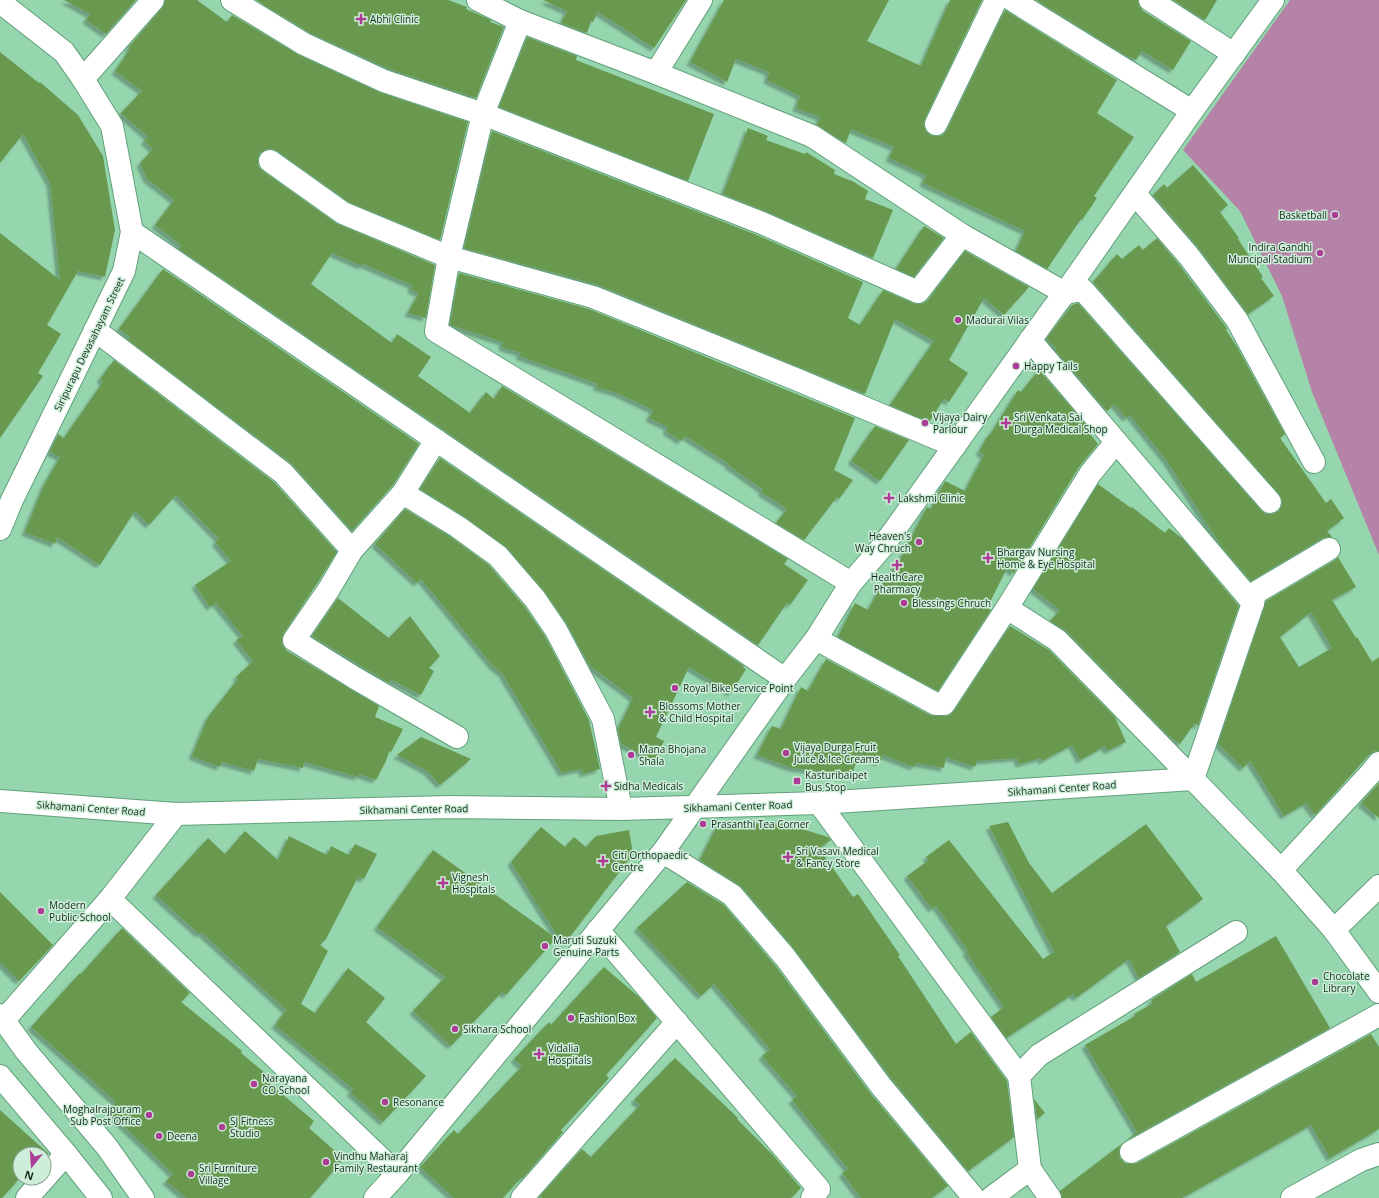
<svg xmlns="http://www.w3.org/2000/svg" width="1379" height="1198" font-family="'Open Sans',sans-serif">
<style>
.green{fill:#b583a8}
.building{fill:#689950;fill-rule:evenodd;filter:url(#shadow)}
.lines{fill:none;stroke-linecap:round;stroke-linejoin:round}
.minor-casing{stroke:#61a07a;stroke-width:24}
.minor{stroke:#fff;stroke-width:22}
.poi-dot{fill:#ad3c97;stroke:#cfeed9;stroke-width:1.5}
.labels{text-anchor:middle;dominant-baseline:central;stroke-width:3;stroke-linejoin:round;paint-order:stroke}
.poi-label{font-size:10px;fill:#122c1d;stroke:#cfeed9;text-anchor:start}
.street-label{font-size:10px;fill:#122c1d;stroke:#cfeed9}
</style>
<defs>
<filter id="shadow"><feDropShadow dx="-3.5" dy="3.5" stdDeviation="1" flood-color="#0004"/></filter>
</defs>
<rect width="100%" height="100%" fill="#96d6ae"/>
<path class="green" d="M1290 0H1379V555L1312 392 1282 296 1240 211 1183 150Z"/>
<g class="building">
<path d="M64 0H136L106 34 86 20 90 14Z"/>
<path d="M165 0H197L227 22 232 15 299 55 379 92 468 122 440 240 349 202 277 151 272 149 265 150 260 153 258 160 259 167 263 171 336 223 435 265 426 318 408 313 419 293 411 290 412 285 363 264 362 266 332 253 311 284 392 343 397 334 431 357 418 376 470 413 486 392 494 399 502 386 788 559 784 564 808 580 790 605 787 603 758 645 179 249 181 245 155 225 174 200 147 179 140 163 153 149 144 141 148 137 121 113 142 91 115 71 130 49 128 48 162 8Z"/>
<path d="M256 0H448L467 7 466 9 491 20 490 22 504 27 476 98 389 69 310 33Z"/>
<path d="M543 0H686L654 48 598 12 593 22 591 21 587 33 561 23 567 11Z"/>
<path d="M724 0H889L867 41 921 66 950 0H982L925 119 924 125 926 131 931 135 937 136 943 135 947 130 1005 10 1117 80 1097 113 1134 137 1094 196 1097 198 1082 220 1081 219 1047 269 1016 251 1025 231 923 183 926 175 889 158 894 147 851 129 846 143 817 125 820 117 796 108 800 96 767 80 769 72 736 59 727 82 690 62Z"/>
<path d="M1036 0H1138L1139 6 1143 11 1191 41 1173 70 1142 51 1136 60 1131 57 1130 58Z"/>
<path d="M1173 0H1217L1205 20Z"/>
<path d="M527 37 577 56 576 60 714 114 688 181 499 107Z"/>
<path d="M0 52 39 83 40 82 78 115 103 156 115 230 105 277 78 271 47 325 61 334 38 373 43 376 0 438V233L60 280 50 183 23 134 0 163Z"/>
<path d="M748 128 768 136 766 140 805 154 806 152 835 170 834 174 854 182 868 191 865 199 893 210 873 258 767 212 723 194Z"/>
<path d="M492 131 757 235 863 282 848 318 860 325 883 290 913 303 919 304 924 303 928 300 965 251 1029 287 1004 315 984 298 949 360 968 373 949 402 944 399 929 422 890 405 934 341 895 319 865 394 598 285 464 248Z"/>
<path d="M1193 165 1228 205 1220 212 1239 238 1238 239 1263 277 1261 278 1274 296 1248 314 1198 247 1153 195 1164 184 1167 188Z"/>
<path d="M924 226 944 238 914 277 896 269Z"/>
<path d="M1157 238 1178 263 1226 327 1227 329 1226 330 1236 345 1285 434 1280 438 1326 503 1331 499 1344 518 1327 531 1332 537H1328L1323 538 1251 581 1222 547 1167 461 1130 415 1126 418 1114 404 1107 411 1055 350 1056 348 1046 339 1072 305 1078 303 1261 510 1266 514H1272L1279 511 1282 506V500L1279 494 1093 282 1117 254 1122 259 1139 245 1143 250Z"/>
<path d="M163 269 419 444 393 485 352 531 291 463 128 340 130 337 119 329Z"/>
<path d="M459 273 589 309 855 418 834 470 853 480 839 499 837 497 804 540 776 523 787 509 761 492 763 490 728 465 729 464 685 436 681 441 666 431 668 427 649 418 653 410 617 393 596 387 598 384 519 356 521 353 502 347 503 342 450 325Z"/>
<path d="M114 360 274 482 337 552 318 582 284 633 282 640 283 646 287 651 379 706 375 717 403 729 391 752 389 751 386 761 376 780 359 774 358 777 304 762 303 768 258 759 254 771 222 762 220 767 192 756 208 717 238 679 236 677 253 661 236 640 243 636 216 603 210 607 195 585 231 561 215 542 219 539 176 495 149 525 135 511 100 565 57 537 55 544 25 532 44 485 60 457 50 452 58 434 64 438 103 382 100 379Z"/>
<path d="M1039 370 1089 428 1087 430 1098 444 1079 467 1014 573 1007 568 987 608 991 610 938 691 838 637 855 603 868 610 884 581 886 582 899 559 900 560 927 507 931 509 945 481 965 491 984 455 979 452 989 434 990 435 1018 390 1021 392Z"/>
<path d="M875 426 909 440 880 481 851 461Z"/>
<path d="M440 458 744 666 743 667 746 669 731 693 689 667 656 737 664 741 655 760 621 744 618 729 633 698 589 665 567 624 545 592 507 548 465 517 420 489Z"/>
<path d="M1098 484 1131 508 1132 507 1165 533 1169 528 1183 539 1239 606 1198 726 1195 723 1180 744 1169 736 1066 631 1050 621 1060 610 1033 589Z"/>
<path d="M405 509 451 537 489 565 525 607 545 636 589 720 600 769 583 774 582 769 562 773 503 675H504L493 666 421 579 417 583 375 544Z"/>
<path d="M1338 557 1356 587 1332 600 1356 638 1357 637 1372 662 1379 657V751H1374L1369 755 1315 815 1306 803 1284 816 1250 761 1243 768 1218 744 1266 601 1335 560ZM1311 612 1332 648 1299 667 1280 637Z"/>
<path d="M338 598 389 638 410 616 440 656 429 668 434 671 421 695 390 679 389 683 312 636Z"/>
<path d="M1010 626 1049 650 1115 717 1126 742 1107 751 1105 746 1080 760 1072 745 1042 761 1041 758 1019 764 1017 758 977 761 975 767 946 757 944 768 916 763 914 767 883 755 879 763 859 754 852 775 792 768 757 755 772 726 781 729 801 687 808 691 826 659 930 715 944 716 950 715 954 711Z"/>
<path d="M421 737 471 759 440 785 427 771 397 755Z"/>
<path d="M1379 783V818L1361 803Z"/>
<path d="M1008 822 1029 863 1052 893 1146 824 1203 899 1166 926 1180 952 1139 978 1129 959 1076 998 1073 994 1006 1038 991 1017 1004 1007 966 952 968 951 936 906 932 909 907 876 929 860 926 857 949 840 1043 959 1054 952 989 826Z"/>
<path d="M737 823 786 824 828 837 831 840 819 848 853 897 858 894 900 955 898 956 956 1044 971 1032 1007 1081 1014 1137 968 1171 891 1078 795 950 742 887 700 860 717 826 730 827Z"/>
<path d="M541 827 565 847 574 837 586 847 596 836 629 830 633 854 566 942 556 934 511 862Z"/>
<path d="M245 831 278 860 289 836 327 855 331 846 349 855 355 844 377 854 364 879 358 877 326 939 320 945 328 951 301 1004 315 1013 348 968 385 998 366 1022 426 1076 383 1122 350 1092 353 1089 275 1025 286 1010 201 932 199 934 156 895 208 838 225 854Z"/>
<path d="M433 850 556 938 506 995 502 992 451 1046 413 1011 445 977 377 927Z"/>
<path d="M687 882 724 905 775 965 871 1094 948 1186 932 1198H861L842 1173 848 1169 792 1100 797 1096 762 1056 770 1049 714 984 701 996 637 928Z"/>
<path d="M0 892 53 945 19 981 0 962Z"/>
<path d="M122 928 190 993 181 1002 242 1051 241 1053 272 1079 269 1083 314 1121 309 1128 344 1159 310 1198H186L166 1181 173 1174 108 1111 116 1102 31 1027 79 974H81Z"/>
<path d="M1276 936 1330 1028 1125 1141 1120 1146 1119 1151 1120 1158 1125 1163 1131 1164 1137 1163 1371 1034 1379 1047V1129L1330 1158 1311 1125 1182 1198H1062L1060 1191 1137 1132 1085 1045 1135 1016 1134 1014 1153 1003 1151 1000 1192 974 1196 982Z"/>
<path d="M604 967 639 997 657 1018 606 1075 609 1078 561 1130 563 1132 522 1179 521 1178 503 1198H454L420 1167 454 1130 458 1134 522 1066 514 1059 549 1022 551 1025Z"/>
<path d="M675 1058 738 1118 737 1119 772 1154 801 1188 791 1198H542L540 1196 582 1149 591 1157 640 1105 634 1100Z"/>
<path d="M1034 1099 1045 1113 1037 1119Z"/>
<path d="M0 1110 49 1154H20V1178L2 1198H0Z"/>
</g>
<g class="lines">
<defs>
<g id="minor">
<path d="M232 0 304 44 384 81 483 114 762 223 918 292 962 235"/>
<path d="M478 0 520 21 656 73 812 136 962 235 1065 293 1083 290 1270 502"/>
<path d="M1012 0 1192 111"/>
<path d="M1150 0 1234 54"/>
<path d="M0 2 64 52 83 79 112 126 132 232 124 271 12 500 0 529"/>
<path d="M520 21 483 114 449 257 436 331 851 583"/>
<path d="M656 73 701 0"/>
<path d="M83 79 153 0"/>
<path d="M936 124 996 0"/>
<path d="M270 161 343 213 449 257 593 297 798 380 955 446"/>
<path d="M1135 194 1188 255 1237 320 1314 462"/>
<path d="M132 232 785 679"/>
<path d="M95 330 283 473 352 550"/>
<path d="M1030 340 1253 603"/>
<path d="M436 440 403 493 352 550 329 589 294 640 355 678 457 737"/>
<path d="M403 493 458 527 498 556 535 599 556 630 603 719 621 809"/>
<path d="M1007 608 1057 640 1193 779 1253 603 1255 593 1329 549"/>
<path d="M816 639 936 704H944L1007 608 1090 474 1116 442"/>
<path d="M0 801 176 814 449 807 621 809 819 803 1193 779 1281 870 1334 930 1379 992"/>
<path d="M819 803 1019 1076"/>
<path d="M663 852 732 895 785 957 881 1086 974 1198"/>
<path d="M1281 870 1370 774 1379 763"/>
<path d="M110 899 397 1174"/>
<path d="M598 930 819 1189 812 1198"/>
<path d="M1334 930 1379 886"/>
<path d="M0 1015 26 1051 107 1147 143 1198"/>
<path d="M4 1020 110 899 176 814"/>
<path d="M0 1076 66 1154 101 1198"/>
<path d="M1131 1152 1379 1015"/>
<path d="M1030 1169 1050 1198"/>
<path d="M27 1198 66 1154"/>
<path d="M375 1198 397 1174 663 852 785 679 816 639 851 583 883 546 1054 307 1065 293 1192 111 1273 0"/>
<path d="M522 1198 677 1022"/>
<path d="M991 1198 1030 1169 1019 1076 1039 1055 1236 932"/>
<path d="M1292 1198 1361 1160 1379 1154"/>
</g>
</defs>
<use href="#minor" class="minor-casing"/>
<use href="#minor" class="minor"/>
</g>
<g class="poi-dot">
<path d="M359 13h4v4h4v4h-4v4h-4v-4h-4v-4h4z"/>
<circle cx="1335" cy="215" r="4"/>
<circle cx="1320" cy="253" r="4"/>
<circle cx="958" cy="320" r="4"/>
<circle cx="1016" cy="366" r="4"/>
<circle cx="925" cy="423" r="4"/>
<path d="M1004 417h4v4h4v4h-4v4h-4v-4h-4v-4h4z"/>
<path d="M887 492h4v4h4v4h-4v4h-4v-4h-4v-4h4z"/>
<circle cx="919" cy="542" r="4"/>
<path d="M986 552h4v4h4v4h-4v4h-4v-4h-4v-4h4z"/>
<path d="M895 559h4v4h4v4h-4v4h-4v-4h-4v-4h4z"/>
<circle cx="904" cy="603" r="4"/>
<circle cx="675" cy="688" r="4"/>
<path d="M648 706h4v4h4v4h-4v4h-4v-4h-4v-4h4z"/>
<circle cx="786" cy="753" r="4"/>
<circle cx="631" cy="755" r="4"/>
<rect x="793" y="777" width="8" height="8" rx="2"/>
<path d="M604 780h4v4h4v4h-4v4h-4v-4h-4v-4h4z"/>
<circle cx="703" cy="824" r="4"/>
<path d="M786 851h4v4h4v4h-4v4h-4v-4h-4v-4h4z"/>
<path d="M601 855h4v4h4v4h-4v4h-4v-4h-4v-4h4z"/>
<path d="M441 877h4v4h4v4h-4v4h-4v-4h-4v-4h4z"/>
<circle cx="41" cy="911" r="4"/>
<circle cx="545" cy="946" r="4"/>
<circle cx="1315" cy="982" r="4"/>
<circle cx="571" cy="1018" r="4"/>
<circle cx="455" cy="1029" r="4"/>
<path d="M537 1048h4v4h4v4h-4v4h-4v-4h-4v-4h4z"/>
<circle cx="254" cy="1084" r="4"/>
<circle cx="385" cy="1102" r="4"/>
<circle cx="149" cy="1115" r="4"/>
<circle cx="222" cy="1127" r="4"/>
<circle cx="159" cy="1136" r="4"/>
<circle cx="326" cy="1162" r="4"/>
<circle cx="191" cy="1174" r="4"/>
</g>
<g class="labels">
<g class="poi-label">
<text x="370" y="19">Abhi Clinic</text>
<text x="1327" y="215" text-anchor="end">Basketball</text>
<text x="1312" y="247" text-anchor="end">Indira Gandhi<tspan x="1312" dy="12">Muncipal Stadium</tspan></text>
<text x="966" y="320">Madurai Vilas</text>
<text x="1024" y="366">Happy Tails</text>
<text x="933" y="417">Vijaya Dairy<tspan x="933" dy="12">Parlour</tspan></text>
<text x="1014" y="417">Sri Venkata Sai<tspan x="1014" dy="12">Durga Medical Shop</tspan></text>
<text x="898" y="498">Lakshmi Clinic</text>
<text x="911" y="536" text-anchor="end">Heaven's<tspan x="911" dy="12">Way Chruch</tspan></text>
<text x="997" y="552">Bhargav Nursing<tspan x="997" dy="12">Home &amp; Eye Hospital</tspan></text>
<text x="897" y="577" text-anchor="middle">HealthCare<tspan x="897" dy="12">Pharmacy</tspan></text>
<text x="912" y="603">Blessings Chruch</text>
<text x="683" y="688">Royal Bike Service Point</text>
<text x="659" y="706">Blossoms Mother<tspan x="659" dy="12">&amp; Child Hospital</tspan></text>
<text x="794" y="747">Vijaya Durga Fruit<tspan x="794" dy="12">Juice &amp; Ice Creams</tspan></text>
<text x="639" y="749">Mana Bhojana<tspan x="639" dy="12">Shala</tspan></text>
<text x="805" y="775">Kasturibaipet<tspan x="805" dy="12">Bus Stop</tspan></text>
<text x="614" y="786">Sidha Medicals</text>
<text x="711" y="824">Prasanthi Tea Corner</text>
<text x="796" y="851">Sri Vasavi Medical<tspan x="796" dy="12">&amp; Fancy Store</tspan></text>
<text x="612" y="855">Citi Orthopaedic<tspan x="612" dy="12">Centre</tspan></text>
<text x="452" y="877">Vignesh<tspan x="452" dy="12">Hospitals</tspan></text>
<text x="49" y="905">Modern<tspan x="49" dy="12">Public School</tspan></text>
<text x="553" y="940">Maruti Suzuki<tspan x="553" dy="12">Genuine Parts</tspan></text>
<text x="1323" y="976">Chocolate<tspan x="1323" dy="12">Library</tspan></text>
<text x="579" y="1018">Fashion Box</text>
<text x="463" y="1029">Sikhara School</text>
<text x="548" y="1048">Vidalia<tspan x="548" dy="12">Hospitals</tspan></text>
<text x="262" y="1078">Narayana<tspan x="262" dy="12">CO School</tspan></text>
<text x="393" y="1102">Resonance</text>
<text x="141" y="1109" text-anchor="end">Moghalrajpuram<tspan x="141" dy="12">Sub Post Office</tspan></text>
<text x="230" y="1121">SJ Fitness<tspan x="230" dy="12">Studio</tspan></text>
<text x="167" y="1136">Deena</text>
<text x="334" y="1156">Vindhu Maharaj<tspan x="334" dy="12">Family Restaurant</tspan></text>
<text x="199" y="1168">Sri Furniture<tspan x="199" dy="12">Village</tspan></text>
</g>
<g class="street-label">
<text transform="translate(89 344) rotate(-64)">Siripurapu Devasahayam Street</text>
<text transform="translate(1062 788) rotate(-4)">Sikhamani Center Road</text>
<text transform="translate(738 806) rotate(-2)">Sikhamani Center Road</text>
<text transform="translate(91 808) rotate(4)">Sikhamani Center Road</text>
<text transform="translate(414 809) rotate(-1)">Sikhamani Center Road</text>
</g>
</g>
<g transform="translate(32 1166) rotate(197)"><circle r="19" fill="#cfeed9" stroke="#83a08e"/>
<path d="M0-3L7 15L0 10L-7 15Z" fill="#ad3c97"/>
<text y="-6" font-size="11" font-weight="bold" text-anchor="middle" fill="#122c1d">N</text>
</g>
</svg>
